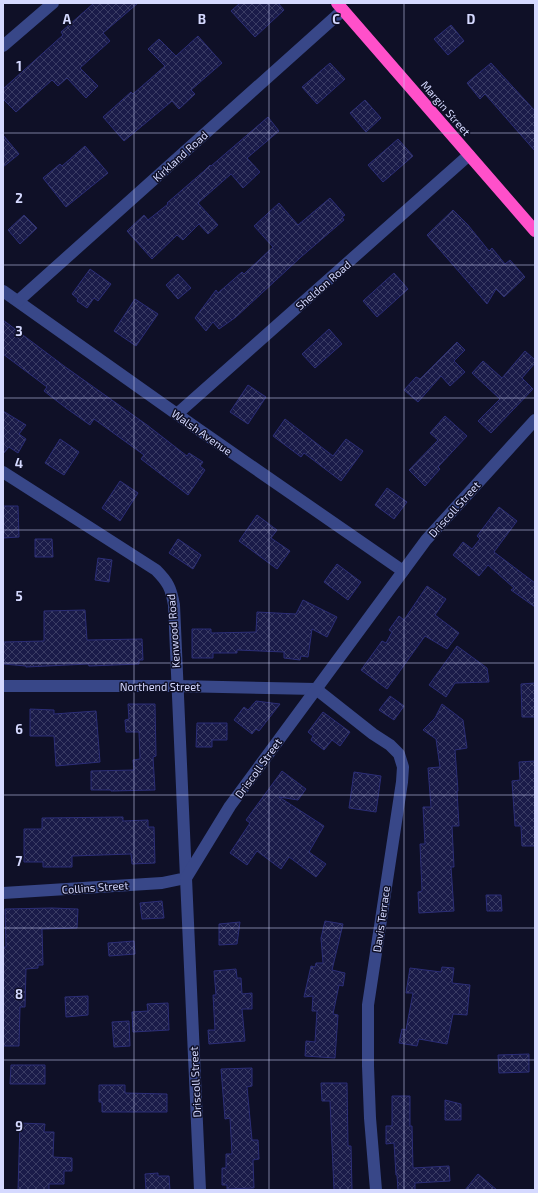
<svg xmlns="http://www.w3.org/2000/svg" width="538" height="1193" font-family="'Exo 2',sans-serif">
<style>
.building{fill:url(#building-cross-hatch);stroke:#2b2d76}
.lines{fill:none;stroke-linecap:round;stroke-linejoin:round}
.minor{stroke:#384788;stroke-width:12}
.highway{stroke:#ff50ca;stroke-width:12}
.grid{fill:none;stroke:#d5d9ff;stroke-width:1;stroke-opacity:0.55}
.labels{text-anchor:middle;dominant-baseline:central;stroke-width:3;stroke-linejoin:round;paint-order:stroke}
.street-label{font-size:11px;fill:#d5d9ff;stroke:#0f1027}
.grid-label{font-size:13px;text-anchor:middle;font-weight:bold;fill:#d5d9ff;stroke:#0f1027;stroke-width:3;stroke-linejoin:round;paint-order:stroke}
</style>
<defs>
<pattern id="building-cross-hatch" width="8" height="8" patternUnits="userSpaceOnUse"><rect width="8" height="8" fill="#1a1b49"/><path d="M0 0l8 8M0 8l8-8" fill="none" stroke="#3a3c64"/></pattern>
</defs>
<rect width="100%" height="100%" fill="#0f1027"/>
<g class="building">
<path d="M94 3H138L103 33 110 41 80 68 98 86 86 98 67 78 58 86 52 80 16 112 3 99V89L63 35 61 32Z"/>
<path d="M240 3H278L284 10 255 37 231 11Z"/>
<path d="M451 25 464 41 448 55 434 39Z"/>
<path d="M198 36 222 63 191 90 195 94 179 109 172 101 124 141 103 117 131 92 133 94 165 66 148 49 159 39 176 56Z"/>
<path d="M330 63 345 79 317 104 302 87Z"/>
<path d="M491 63 535 111V151L485 94 480 99 467 83Z"/>
<path d="M365 100 381 118 366 132 350 113Z"/>
<path d="M268 117 279 131 247 158 260 172 243 188 231 174 198 203 218 225 208 234 199 224 183 240 177 235 152 259 127 231 144 215 148 220 168 204 167 203 204 171 210 165 211 166Z"/>
<path d="M3 135 19 154 3 167Z"/>
<path d="M398 139 413 156 383 182 368 165Z"/>
<path d="M85 146 108 173 66 207 43 178 60 164 62 166Z"/>
<path d="M330 198 345 215 342 217 344 220 301 257 236 317 219 329 213 322 206 331 195 318 216 290 218 293 242 272 244 274 273 247 254 226 279 203 298 225Z"/>
<path d="M453 210 468 225 489 251 492 248 505 264 510 260 525 277 504 297 496 289 487 304 427 235Z"/>
<path d="M24 215 37 228 20 244 8 230Z"/>
<path d="M90 269 111 284 98 301 94 298 87 308 77 301 78 299 72 294Z"/>
<path d="M394 273 408 289 377 317 363 301Z"/>
<path d="M178 274 191 288 178 299 166 285Z"/>
<path d="M135 299 158 314 136 346 114 331Z"/>
<path d="M3 320 64 366 147 425 187 456 189 453 203 462 200 466 205 470 188 495 141 459 144 455 94 419 90 425 66 408 44 391 47 387 3 354Z"/>
<path d="M329 329 342 344 315 368 302 354Z"/>
<path d="M457 342 465 350 454 361 465 372 450 386 441 376 418 402 404 390 416 377 420 379Z"/>
<path d="M525 351 535 360V363L522 378 533 389 491 433 478 421 500 399 472 373 483 361 502 378Z"/>
<path d="M248 385 266 397 248 424 230 412Z"/>
<path d="M3 411 26 425 19 434 26 439 18 453 9 447 3 454Z"/>
<path d="M445 416 467 436 438 467 440 469 425 486 409 470 438 440 430 433Z"/>
<path d="M285 419 333 456 346 439 363 451 341 481 304 453 301 457 273 436Z"/>
<path d="M60 439 79 452 64 475 45 463Z"/>
<path d="M120 481 138 493 120 521 102 508Z"/>
<path d="M387 488 407 502 394 519 375 505Z"/>
<path d="M3 506H18L19 537 3 538Z"/>
<path d="M499 507 517 521 494 552 535 583V607L511 590 514 588 488 565 479 576 453 555 463 542 472 549 480 539 477 536Z"/>
<path d="M257 515 277 530 271 538 290 551 277 569 239 541Z"/>
<path d="M35 539H52L53 557H35Z"/>
<path d="M178 539 201 555 193 569 169 553Z"/>
<path d="M98 558 112 560 109 582 95 580Z"/>
<path d="M337 564 361 582 348 600 324 582Z"/>
<path d="M427 586 446 599 435 615 459 633 447 649 425 636 387 689 361 670 382 641 386 643 392 632 389 630 399 616 404 620Z"/>
<path d="M303 600 337 617 327 637 312 629 308 657 301 656 300 660 284 658V652L237 650V653H213V658H192V629H211V633L256 632 257 612 296 614Z"/>
<path d="M85 610 87 640 142 639 143 660H139V664L89 666 88 664 26 667V666L3 664V642L44 641V611Z"/>
<path d="M457 646 487 668 489 682 455 683 446 697 429 685Z"/>
<path d="M535 683V717H522L521 684Z"/>
<path d="M390 696 404 706 394 720 379 710Z"/>
<path d="M256 701 280 704 259 731 256 729 252 734 234 720 244 707 248 710Z"/>
<path d="M128 704H155L156 756 153 757 155 790 111 791V790H91V771L134 770 133 760 140 759 139 732H126L125 720 129 719Z"/>
<path d="M442 704 463 720 467 748 455 750 458 791H457L459 826H452L454 867H451L454 911 419 913 418 892 422 891 420 844H425L423 807H431L428 768 440 767 436 739 423 730 435 718Z"/>
<path d="M30 709 54 710V714L96 711 100 762 56 766 54 736H30Z"/>
<path d="M323 712 350 732 340 746 332 740 324 750 311 740 313 736 308 732Z"/>
<path d="M197 723H227V740H212V747H196Z"/>
<path d="M535 761V846H522L521 826H515L512 781 520 780 519 762Z"/>
<path d="M282 771 306 789 298 800 279 797 324 826 309 852 326 864 316 877 289 857 281 869 257 851 247 865 230 853 250 823 246 820Z"/>
<path d="M354 772 381 776 376 812 349 808Z"/>
<path d="M123 817V821L148 820V827H154L155 863 132 864 131 854 72 856V867H43V862H24V829H42V818Z"/>
<path d="M486 895H501L502 911H487Z"/>
<path d="M162 901 164 918 142 919 140 903Z"/>
<path d="M52 908 78 909 77 928 42 929 43 965H38V968L26 969 25 1007H20L19 1046H3V947H6L5 909Z"/>
<path d="M325 921 343 924 332 970 345 973 343 986 339 985 333 1014 338 1015 335 1058 305 1056 306 1041 315 1042 317 1011H312L313 996 304 997 311 966 315 967 316 963H323L321 938Z"/>
<path d="M240 922 237 944 219 945V924Z"/>
<path d="M134 941 135 954 109 956 108 943Z"/>
<path d="M442 967 454 968 452 983 470 985 467 1015 453 1014 447 1044 419 1039 417 1046 399 1043 402 1029 406 1030 413 993H406L410 968 441 972Z"/>
<path d="M236 969 237 978H241L242 994 252 993V1009H242L245 1041 209 1044 208 1030H215L213 995H216L214 971Z"/>
<path d="M88 996V1015L66 1017 65 997Z"/>
<path d="M168 1003 169 1030 133 1032 132 1012 148 1011 147 1004Z"/>
<path d="M129 1021 130 1046 114 1047 112 1022Z"/>
<path d="M529 1054V1072L499 1073 498 1055Z"/>
<path d="M11 1065H45V1084H10Z"/>
<path d="M252 1068V1086L247 1087 252 1140H258L259 1159 253 1160 254 1188 227 1189V1185H222V1168H226V1154H232L230 1118 225 1119 221 1069Z"/>
<path d="M321 1083H347L348 1146H351L352 1190H334L330 1101H322Z"/>
<path d="M99 1085H125V1093L167 1094V1112H102V1102H99Z"/>
<path d="M392 1096H410V1126H412L413 1168 449 1166 450 1181 415 1183V1190H398L397 1175H396L394 1143 386 1144V1126H392Z"/>
<path d="M445 1100 461 1104V1120H445Z"/>
<path d="M20 1123 45 1124 44 1132H54L53 1157 72 1158V1171H64V1184H49V1190H18Z"/>
<path d="M158 1173V1176H169L170 1190H146L145 1174Z"/>
<path d="M478 1174 497 1190H465Z"/>
</g>
<g class="lines">
<g class="minor">
<path d="M3 46 53 3"/>
<path d="M3 291 195 427 403 571"/>
<path d="M18 301 343 10"/>
<path d="M177 414 469 155"/>
<path d="M3 472 156 570C168 582 171 588 174 605L186 878 162 883 3 893"/>
<path d="M3 686H177L316 689 373 734 390 745 399 754 403 767 402 782 368 1005V1066L370 1118 376 1190"/>
<path d="M200 1190 186 878 230 806 426 540 535 420"/>
</g>
<path class="highway" d="M337 3 535 231"/>
</g>
<path class="grid" d="M134 3V1190M269 3V1190M404 3V1190M3 133H535M3 265H535M3 398H535M3 530H535M3 663H535M3 795H535M3 928H535M3 1060H535"/>
<g class="labels">
<g class="street-label">
<text transform="translate(446 108) rotate(49)">Margin Street</text>
<text transform="translate(180 156) rotate(-42)">Kirkland Road</text>
<text transform="translate(323 285) rotate(-41)">Sheldon Road</text>
<text transform="translate(202 432) rotate(35)">Walsh Avenue</text>
<text transform="translate(454 509) rotate(-48)">Driscoll Street</text>
<text transform="translate(173 631) rotate(-94)">Kenwood Road</text>
<text x="160" y="686">Northend Street</text>
<text transform="translate(258 768) rotate(-54)">Driscoll Street</text>
<text transform="translate(95 887) rotate(-4)">Collins Street</text>
<text transform="translate(381 919) rotate(-82)">Davis Terrace</text>
<text transform="translate(195 1082) rotate(-93)">Driscoll Street</text>
</g>
</g>
<g class="grid-label">
<text x="67" y="24">A</text>
<text x="202" y="24">B</text>
<text x="336" y="24">C</text>
<text x="471" y="24">D</text>
<text x="19" y="71">1</text>
<text x="19" y="203">2</text>
<text x="19" y="336">3</text>
<text x="19" y="468">4</text>
<text x="19" y="601">5</text>
<text x="19" y="734">6</text>
<text x="19" y="866">7</text>
<text x="19" y="999">8</text>
<text x="19" y="1131">9</text>
</g>
<rect width="538" height="1193" fill="none" stroke="#d5d9ff" stroke-width="8"/>
</svg>
